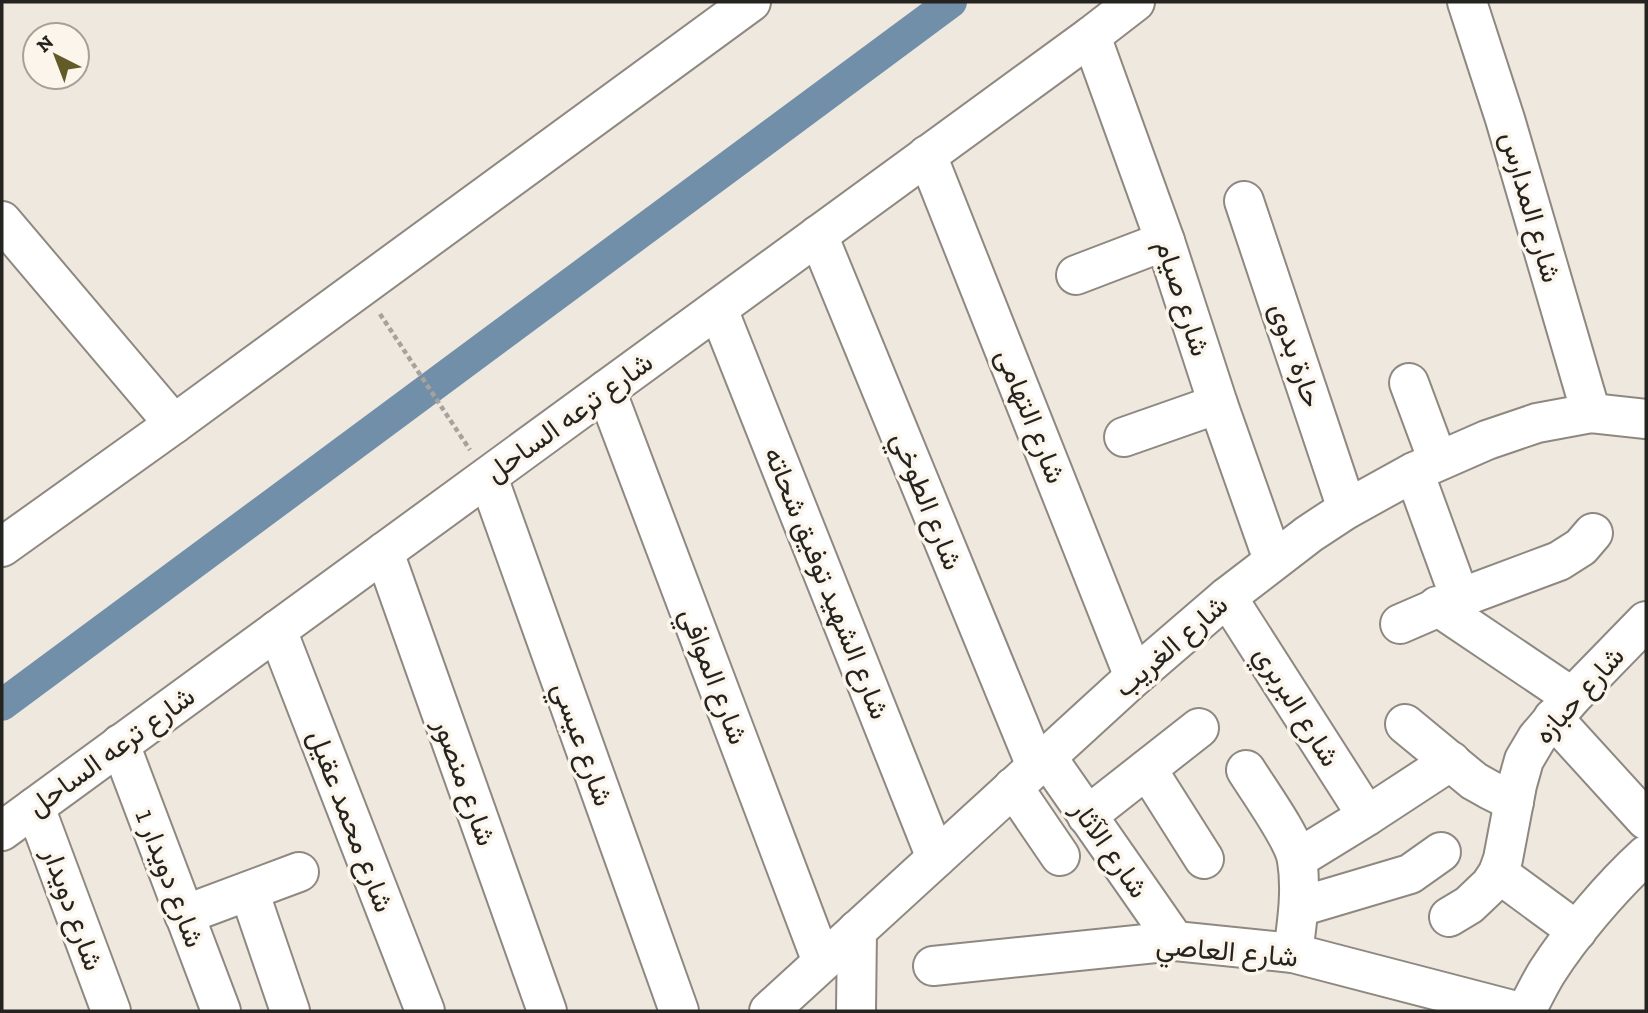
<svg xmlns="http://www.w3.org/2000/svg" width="1648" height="1013" font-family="'Zilla Slab',Vazirmatn,serif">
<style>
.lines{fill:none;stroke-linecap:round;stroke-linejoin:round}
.canal{stroke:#728fa9;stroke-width:32}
.minor-casing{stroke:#8e8880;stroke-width:42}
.path{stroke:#a7a29b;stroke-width:4.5;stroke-dasharray:5 3.5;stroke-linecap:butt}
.minor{stroke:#fff;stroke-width:38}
.labels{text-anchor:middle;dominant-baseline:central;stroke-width:7;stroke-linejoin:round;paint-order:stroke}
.street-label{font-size:28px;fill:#252320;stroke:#fbf5ec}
</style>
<rect width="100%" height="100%" fill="#eee8df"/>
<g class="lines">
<path class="canal" d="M2 705 951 2"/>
<defs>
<g id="minor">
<path d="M1467 2 1505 119 1591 413"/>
<path d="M1091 36 1165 241 1218 404 1273 560"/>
<path d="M927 155 1134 677"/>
<path d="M1244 201 1347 509"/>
<path d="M2 221 174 424"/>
<path d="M818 235 1036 766"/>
<path d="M1076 275 1165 241"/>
<path d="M718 309 936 858"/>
<path d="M1409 383 1438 461"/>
<path d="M606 390 822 962"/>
<path d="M1124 437 1218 404"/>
<path d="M1414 472 1460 598"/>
<path d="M488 477 679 1011"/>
<path d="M2 547 174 424 751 2"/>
<path d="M384 552 547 1011"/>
<path d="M1227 597 1367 816"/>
<path d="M1437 606 1572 697"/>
<path d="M1400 624 1460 598 1559 561 1581 547 1593 533"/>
<path d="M277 630 425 1011"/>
<path d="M1553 718 1646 820"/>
<path d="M1405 724 1474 781 1490 790 1514 802"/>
<path d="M120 744 221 1011"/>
<path d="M1046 756 1175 941"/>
<path d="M1147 769 1204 859"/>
<path d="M1246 770C1259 791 1294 839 1297 860 1302 891 1297 923 1293 953"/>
<path d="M1013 787 1060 856"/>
<path d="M35 807 111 1011"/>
<path d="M1087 816 1199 728"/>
<path d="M2 831 1091 36 1135 2"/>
<path d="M1297 859 1367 816 1451 761"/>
<path d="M1498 873 1577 931"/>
<path d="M249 891 290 1011"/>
<path d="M1299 907 1410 874 1441 852"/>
<path d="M184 915 299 872"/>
<path d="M1449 917 1469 905 1490 885 1498 873 1503 859 1517 785 1524 760 1537 738 1572 697 1646 621"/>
<path d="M933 966 1175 941 1293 953 1516 1011"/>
<path d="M769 1011 1134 677 1227 597 1309 534 1347 509 1414 472 1487 440 1537 423 1591 413 1646 419"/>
<path d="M856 1011 857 930"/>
<path d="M1526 1011C1533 998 1539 985 1547 972 1572 933 1612 886 1646 855"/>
</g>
</defs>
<use href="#minor" class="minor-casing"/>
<path class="path" d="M380 314 470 450"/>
<use href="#minor" class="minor"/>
</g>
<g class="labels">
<g class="street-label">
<text transform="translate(1531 207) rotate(74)">شارع المدارس</text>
<text transform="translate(1183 298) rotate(72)">شارع صيام</text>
<text transform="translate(1296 355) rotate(71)">حارة بدوى</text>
<text transform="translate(1031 416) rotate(68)">شارع التهامى</text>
<text transform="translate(569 417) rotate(-36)">شارع ترعه الساحل</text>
<text transform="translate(927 501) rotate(68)">شارع الطوخي</text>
<text transform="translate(827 583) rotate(68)">شارع الشهيد توفيق شحاته</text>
<text transform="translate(1171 646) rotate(-41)">شارع الغريب</text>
<text transform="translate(714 676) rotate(69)">شارع الموافي</text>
<text transform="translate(1579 695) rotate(-48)">شارع حبازه</text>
<text transform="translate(1297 706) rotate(58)">شارع البربري</text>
<text transform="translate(583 744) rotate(70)">شارع عيسي</text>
<text transform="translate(111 751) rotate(-36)">شارع ترعه الساحل</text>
<text transform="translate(465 782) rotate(70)">شارع منصور</text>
<text transform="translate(351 821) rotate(69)">شارع محمد عقيل</text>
<text transform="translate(1110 849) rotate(55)">شارع الآثار</text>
<text transform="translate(170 878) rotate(69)">شارع دويدار 1</text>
<text transform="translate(73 909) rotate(70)">شارع دويدار</text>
<text transform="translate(1227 951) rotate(5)">شارع العاصي</text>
</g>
</g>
<rect width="1648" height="1013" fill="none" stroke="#252320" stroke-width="7"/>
<g transform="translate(56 56) rotate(318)"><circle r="33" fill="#fbf5ec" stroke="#a5a19a" stroke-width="2"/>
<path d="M0-5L12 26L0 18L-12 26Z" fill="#625b28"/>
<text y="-10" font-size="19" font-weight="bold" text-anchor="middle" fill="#252320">N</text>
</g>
</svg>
